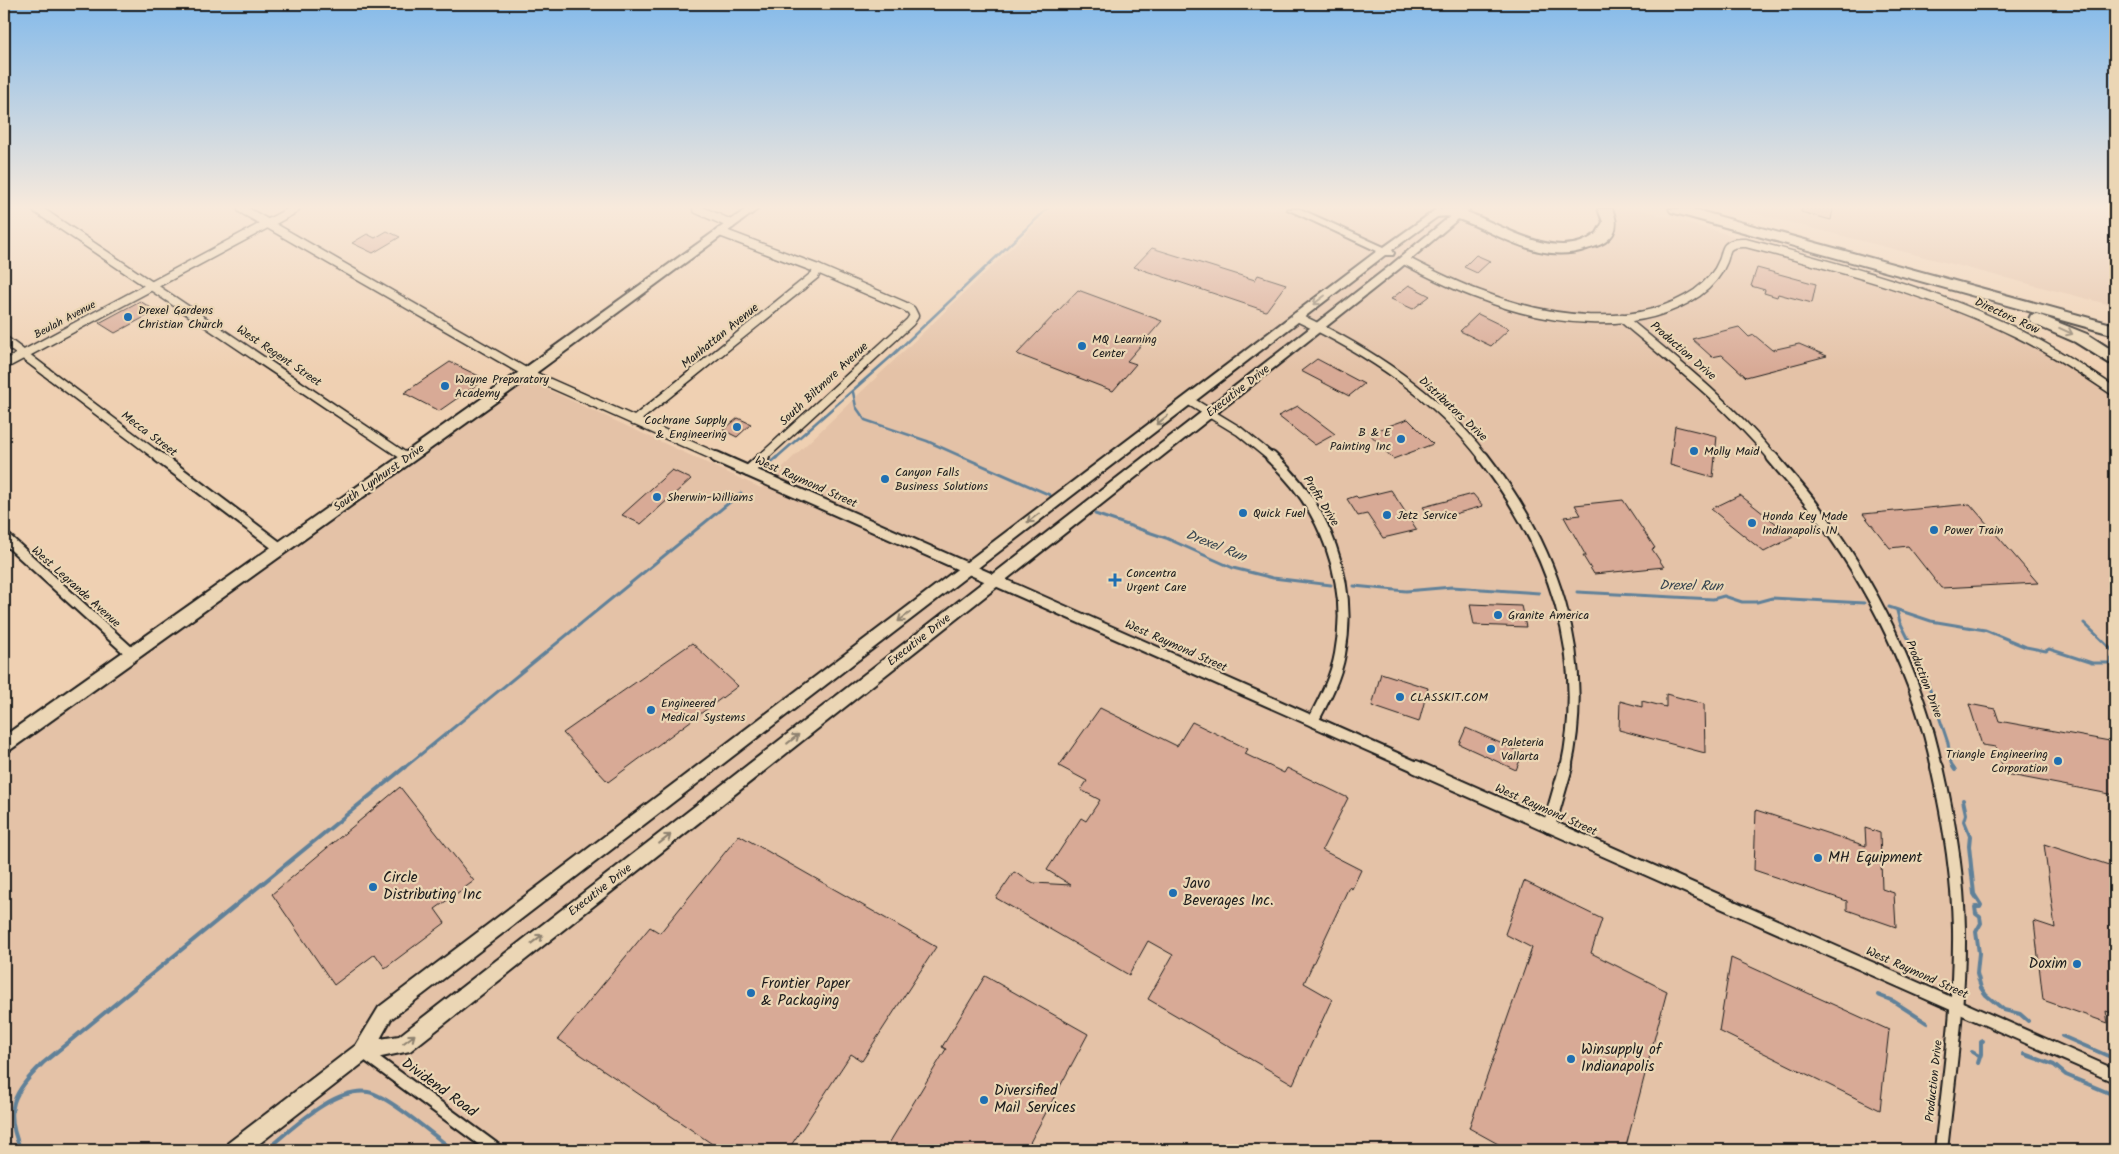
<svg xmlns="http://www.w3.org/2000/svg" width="2119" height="1154" font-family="Kalam,sans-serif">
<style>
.built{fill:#e4c2a7}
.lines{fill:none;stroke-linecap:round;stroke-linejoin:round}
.stream-far2{stroke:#618199;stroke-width:2.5}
.stream-far1{stroke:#618199;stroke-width:3}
.stream{stroke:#618199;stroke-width:4}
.building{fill:#d8aa96;stroke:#1c1c1c}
.minor-far2-casing{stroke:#1c1c1c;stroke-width:11}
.minor-far1-casing{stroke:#1c1c1c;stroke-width:14}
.minor-casing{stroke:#1c1c1c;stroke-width:16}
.tertiary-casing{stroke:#1c1c1c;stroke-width:4}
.secondary-casing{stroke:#1c1c1c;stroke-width:4}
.motorway-casing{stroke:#1c1c1c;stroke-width:4}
.minor-far2{stroke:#ebd6b5;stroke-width:8}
.minor-far1{stroke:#ebd6b5;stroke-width:10}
.minor{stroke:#ebd6b5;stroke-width:12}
.tertiary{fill:#ebd6b5;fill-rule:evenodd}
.secondary{fill:#ebd6b5;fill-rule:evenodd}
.motorway{fill:#ebd6b5;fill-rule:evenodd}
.oneway{stroke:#8e8270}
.poi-dot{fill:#1f6fb2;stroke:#ebd6b5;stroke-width:2}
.labels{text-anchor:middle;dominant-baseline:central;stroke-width:4.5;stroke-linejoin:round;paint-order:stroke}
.far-street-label{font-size:11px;fill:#1c1c1c;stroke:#ebd6b5}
.poi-label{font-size:12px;fill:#1c1c1c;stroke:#ebd6b5;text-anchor:start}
.street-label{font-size:12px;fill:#1c1c1c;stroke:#ebd6b5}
.water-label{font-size:14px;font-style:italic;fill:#394650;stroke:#ebd6b5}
.near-poi-label{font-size:15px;fill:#1c1c1c;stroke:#ebd6b5;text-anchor:start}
.near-street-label{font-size:15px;fill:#1c1c1c;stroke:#ebd6b5}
</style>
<rect width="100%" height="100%" fill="#efd0b2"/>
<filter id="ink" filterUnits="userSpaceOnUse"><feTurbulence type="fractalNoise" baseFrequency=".02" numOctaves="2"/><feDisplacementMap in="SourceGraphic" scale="10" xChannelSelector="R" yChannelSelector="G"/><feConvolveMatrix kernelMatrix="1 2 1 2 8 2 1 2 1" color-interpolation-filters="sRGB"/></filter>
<g filter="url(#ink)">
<g class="built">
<path d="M1052 209H1440L1550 251 1597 245 1611 238 1616 228V216L1611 209H1639L1873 276 2026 333 2074 359 2115 386V1150H4V757L527 380 761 488Z"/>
<path d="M1738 209H2115V306Z"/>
</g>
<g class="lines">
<g class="stream-far2">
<path d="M853 392 856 407 865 420 927 441 965 458"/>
<path d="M776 458 894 354 1047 209"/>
</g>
<g class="stream-far1">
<path d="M963 457 1050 495"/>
<path d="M763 469 777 457"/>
<path d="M1095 514 1166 538 1233 568 1273 578 1331 585"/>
<path d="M1354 586 1406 591 1452 587 1539 593"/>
<path d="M1577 592 1713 599 1724 596 1742 602H1757L1772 598 1864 603"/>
<path d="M1889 607 1931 621 1985 630 2026 647 2046 651 2049 649 2092 663H2110L2114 652 2084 623"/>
<path d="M1897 611 1900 622 1918 658"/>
<path d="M1926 678 1948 743 1951 763 1954 768"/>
<path d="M404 768 741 493"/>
</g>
<g class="stream">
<path d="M1953 767 1955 770"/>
<path d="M1963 800 1966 814 1964 821 1970 836 1969 846 1974 894 1981 905 1980 907H1975L1976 914 1980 917 1981 923 1976 932 1979 953 1977 973 1981 988 1986 995 2004 1010 2020 1014 2028 1021"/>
<path d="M1878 995 1893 1001 1927 1023"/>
<path d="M2062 1036 2115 1059"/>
<path d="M1972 1052 1979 1056"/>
<path d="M2024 1054 2054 1065 2066 1075 2109 1093"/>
<path d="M1978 1063 1981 1054V1042L1983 1041"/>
<path d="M273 1144C296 1125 336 1087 368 1092 387 1095 436 1137 453 1150"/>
<path d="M21 1150C3 1109 13 1093 43 1063L405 767"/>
</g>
</g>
<g class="building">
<path d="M1801 209H1833L1831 220 1801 212Z"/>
<path d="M387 231 400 237 373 253 352 243 367 234 375 238Z"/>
<path d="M1152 248 1255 280 1258 275 1286 284 1266 311 1134 267Z"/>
<path d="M1476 255 1490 261 1477 273 1464 267Z"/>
<path d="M1757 268 1816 284 1812 303 1778 294 1777 297 1764 293 1765 290 1751 286Z"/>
<path d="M1409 285 1430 296 1413 309 1391 299Z"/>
<path d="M1078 290 1162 321 1127 361 1136 364 1113 391 1017 354Z"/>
<path d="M140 301 156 311 115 333 99 323Z"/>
<path d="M1478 314 1509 329 1491 346 1460 331Z"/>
<path d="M1739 327 1749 337 1754 335 1772 350 1799 344 1827 356 1746 377 1722 355 1712 357 1692 339Z"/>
<path d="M1317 359 1364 384 1349 396 1301 371Z"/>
<path d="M450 362 485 379 439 411 404 393Z"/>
<path d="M1298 406 1335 434 1315 445 1278 416Z"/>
<path d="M738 418 751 424 737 437 723 430Z"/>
<path d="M1408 419 1433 444 1393 459 1369 433Z"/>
<path d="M1675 426 1717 436 1713 477 1670 465Z"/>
<path d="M672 470 691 479 641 524 622 515Z"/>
<path d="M1391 490 1417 530 1383 538 1367 514 1358 516 1347 499 1356 496 1358 498Z"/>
<path d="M1473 494 1483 506 1433 520 1423 507Z"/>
<path d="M1740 495 1793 537 1764 552 1711 509Z"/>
<path d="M1623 500 1655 548 1652 549 1664 567 1594 574 1583 556H1586L1564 517 1581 515 1575 505Z"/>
<path d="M1970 504 2038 583 1941 588 1908 546 1890 548 1863 514Z"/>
<path d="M1470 604 1521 606 1526 627 1474 625Z"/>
<path d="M692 643 738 686 608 782 563 733Z"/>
<path d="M1381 673 1428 688 1419 722 1372 706Z"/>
<path d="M1666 694 1704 704 1705 753 1619 730 1620 701 1642 707V701L1666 707Z"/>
<path d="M1969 704 1995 709 1999 721 2115 742V795L2005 774 1996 747 1982 745Z"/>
<path d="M1100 708 1177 746 1192 722 1248 749 1245 754 1284 773 1287 768 1348 798 1322 850 1361 870 1352 889 1349 887 1304 983 1332 999 1293 1084 1148 999 1173 955 1148 941 1129 975 996 898 1014 872 1034 883 1071 885 1047 870 1081 818 1086 821 1100 800 1081 790 1087 781 1059 766Z"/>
<path d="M1466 728 1523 753 1516 770 1459 744Z"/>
<path d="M400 787 474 881 435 909 445 923 385 968 375 954 334 985 272 894Z"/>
<path d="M1756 810 1866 846 1865 828 1880 833 1882 889 1894 893 1896 927 1847 910V901L1754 870Z"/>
<path d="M739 835 936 947 862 1061 851 1054 788 1150H721L558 1039 650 927 660 933Z"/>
<path d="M2044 844 2115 867V1014L2106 1011 2108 1023 2043 1000 2034 921 2055 928Z"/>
<path d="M1524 881 1602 919 1591 953 1667 991 1625 1150H1509L1469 1128 1532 948 1505 934Z"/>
<path d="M1731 958 1889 1030 1880 1110 1719 1031Z"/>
<path d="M985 976 1088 1034 1026 1150H885L946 1049 942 1047Z"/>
</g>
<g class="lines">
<defs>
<g id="minor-far2">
<path d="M37 209 407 458"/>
<path d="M242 209 527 373 719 458"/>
<path d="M697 209 731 224"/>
<path d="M720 232 818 269 904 306 911 310 914 316 910 322 762 458"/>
<path d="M1404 260C1429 273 1454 286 1480 295 1545 320 1635 335 1697 293 1708 285 1718 274 1723 261 1725 257 1725 250 1728 247 1733 242 1740 243 1746 243 1837 267 1932 291 2017 333 2052 350 2083 370 2115 392"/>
<path d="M1297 317C1368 351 1435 394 1484 458"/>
<path d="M1622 318C1675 362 1729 405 1773 458"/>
<path d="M4 340 160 458"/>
<path d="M4 365 295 209"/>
<path d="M1188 400 1239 431 1272 458"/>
<path d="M634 421 815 275 818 269"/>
</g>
<g id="minor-far1">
<path d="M159 457 280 548"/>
<path d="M405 457 407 458"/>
<path d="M716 457 1419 768"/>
<path d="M1271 457C1325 506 1354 582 1340 654 1336 677 1324 700 1313 721"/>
<path d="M1483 457C1553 547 1591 654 1566 768"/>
<path d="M1772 457C1786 474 1802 491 1815 509 1871 581 1919 679 1937 768"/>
<path d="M748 471 764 457"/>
<path d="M4 537 132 654"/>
</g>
<g id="minor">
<path d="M1416 767 2115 1076"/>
<path d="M1937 767C1949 820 1958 874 1959 929 1960 1003 1949 1077 1941 1150"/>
<path d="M1549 826 1566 767"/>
<path d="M363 1052 496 1150"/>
</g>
<path id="tertiary" d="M1287 209H1300L1384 247 1437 209H1448L1392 250 1394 253 1393 255H1385L1376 262 391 1019 380 1039 399 1036 1391 265 1459 209H1470L1399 269 410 1051 367 1060 251 1150H225L228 1143 356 1045 379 1007 1377 251Z"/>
<path id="secondary" d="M746 209H758L532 376 10 750 4 752V736L522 370Z"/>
<g id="motorway">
<path d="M1437 209C1446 209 1455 208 1464 211 1502 224 1558 265 1597 233L1603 222 1598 209H1612C1618 222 1618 233 1605 242 1599 246 1593 247 1587 249 1538 266 1495 230 1452 217 1445 215 1439 218 1433 216L1431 213Z"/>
<path d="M1669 209H1692L2115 325V335L1671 212Z"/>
<path d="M2037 314 2087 334 2115 352V364L2109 363 2075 342 2031 323 2029 319 2031 315Z"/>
</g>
</defs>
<use href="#minor-far2" class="minor-far2-casing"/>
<use href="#minor-far1" class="minor-far1-casing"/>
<use href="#minor" class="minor-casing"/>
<use href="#tertiary" class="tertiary-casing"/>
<use href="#secondary" class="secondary-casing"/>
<use href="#motorway" class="motorway-casing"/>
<use href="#minor-far2" class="minor-far2"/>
<use href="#minor-far1" class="minor-far1"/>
<use href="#minor" class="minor"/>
<use href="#tertiary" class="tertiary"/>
<use href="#secondary" class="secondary"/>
<use href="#motorway" class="motorway"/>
</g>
<defs><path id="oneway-shaft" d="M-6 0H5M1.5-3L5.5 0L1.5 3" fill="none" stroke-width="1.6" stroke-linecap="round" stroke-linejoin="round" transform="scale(1.25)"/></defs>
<g class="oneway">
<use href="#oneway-shaft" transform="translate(1319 300) rotate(143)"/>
<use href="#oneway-shaft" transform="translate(2066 331) rotate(25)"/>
<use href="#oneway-shaft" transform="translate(1162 420) rotate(142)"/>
<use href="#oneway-shaft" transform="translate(1033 518) rotate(143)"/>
<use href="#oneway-shaft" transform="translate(904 617) rotate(143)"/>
<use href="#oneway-shaft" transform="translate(793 739) rotate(-38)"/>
<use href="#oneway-shaft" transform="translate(665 839) rotate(-38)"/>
<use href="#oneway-shaft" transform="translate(537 939) rotate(-38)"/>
<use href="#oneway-shaft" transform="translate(409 1039) rotate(-37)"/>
</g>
</g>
<linearGradient id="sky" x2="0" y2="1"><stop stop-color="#84baea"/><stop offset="0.56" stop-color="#f8eadc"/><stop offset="1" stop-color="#f8eadc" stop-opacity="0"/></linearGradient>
<rect width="2119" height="370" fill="url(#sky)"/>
<g class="poi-dot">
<circle cx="128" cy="317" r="5"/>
<circle cx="1082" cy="346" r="5"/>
<circle cx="445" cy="386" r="5"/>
<circle cx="737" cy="427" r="5"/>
<circle cx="1401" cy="439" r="5"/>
<circle cx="1694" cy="451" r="5"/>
<circle cx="885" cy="479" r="5"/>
<circle cx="657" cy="497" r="5"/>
<circle cx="1243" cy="513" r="5"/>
<circle cx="1387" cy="515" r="5"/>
<circle cx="1752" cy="523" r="5"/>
<circle cx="1934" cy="530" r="5"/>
<path d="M1112.5 572.5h5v5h5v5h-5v5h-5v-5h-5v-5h5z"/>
<circle cx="1498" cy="615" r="5"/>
<circle cx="1400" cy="697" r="5"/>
<circle cx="651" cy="710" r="5"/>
<circle cx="1491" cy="749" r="5"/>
<circle cx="2058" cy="761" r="5"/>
<circle cx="1818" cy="858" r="5"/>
<circle cx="373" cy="887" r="5"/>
<circle cx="1173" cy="893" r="5"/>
<circle cx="2077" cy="964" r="5"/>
<circle cx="751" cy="993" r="5"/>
<circle cx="1571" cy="1059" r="5"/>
<circle cx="984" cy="1100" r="5"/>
</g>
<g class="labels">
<g class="far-street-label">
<text transform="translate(65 320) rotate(-28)">Beulah Avenue</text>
</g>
<g class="poi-label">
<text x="138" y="310">Drexel Gardens<tspan x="138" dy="14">Christian Church</tspan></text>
<text x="1092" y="339">MQ Learning<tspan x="1092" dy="14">Center</tspan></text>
<text x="455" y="379">Wayne Preparatory<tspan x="455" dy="14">Academy</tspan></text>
<text x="727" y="420" text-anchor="end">Cochrane Supply<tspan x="727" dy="14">&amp; Engineering</tspan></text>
<text x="1391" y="432" text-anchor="end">B &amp; E<tspan x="1391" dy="14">Painting Inc</tspan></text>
<text x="1704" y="451">Molly Maid</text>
<text x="895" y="472">Canyon Falls<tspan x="895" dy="14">Business Solutions</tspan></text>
<text x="667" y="497">Sherwin-Williams</text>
<text x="1253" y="513">Quick Fuel</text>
<text x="1397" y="515">Jetz Service</text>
<text x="1762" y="516">Honda Key Made<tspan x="1762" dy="14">Indianapolis IN</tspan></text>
<text x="1944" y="530">Power Train</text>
<text x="1126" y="573">Concentra<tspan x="1126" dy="14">Urgent Care</tspan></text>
<text x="1508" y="615">Granite America</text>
<text x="1410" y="697">CLASSKIT.COM</text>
<text x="661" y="703">Engineered<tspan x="661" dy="14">Medical Systems</tspan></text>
<text x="1501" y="742">Paleteria<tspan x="1501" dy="14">Vallarta</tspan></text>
<text x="2048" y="754" text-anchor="end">Triangle Engineering<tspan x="2048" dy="14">Corporation</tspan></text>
</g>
<g class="street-label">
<text transform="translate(2007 316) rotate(25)">Directors Row</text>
<text transform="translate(720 336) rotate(-39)">Manhattan Avenue</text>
<text transform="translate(1683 351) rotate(41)">Production Drive</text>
<text transform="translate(279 356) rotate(34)">West Regent Street</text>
<text transform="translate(824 384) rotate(-43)">South Biltmore Avenue</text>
<text transform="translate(1238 391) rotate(-38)">Executive Drive</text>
<text transform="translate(1453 409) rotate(43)">Distributors Drive</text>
<text transform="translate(149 434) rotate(37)">Mecca Street</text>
<text transform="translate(379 478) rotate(-35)">South Lynhurst Drive</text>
<text transform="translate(806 482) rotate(24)">West Raymond Street</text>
<text transform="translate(1321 501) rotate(58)">Profit Drive</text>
<text transform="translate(76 587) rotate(42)">West Legrande Avenue</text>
<text transform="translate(919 640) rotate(-38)">Executive Drive</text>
<text transform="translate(1176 646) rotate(24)">West Raymond Street</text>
<text transform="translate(1924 679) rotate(69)">Production Drive</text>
<text transform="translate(1546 810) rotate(24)">West Raymond Street</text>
<text transform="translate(600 890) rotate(-38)">Executive Drive</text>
<text transform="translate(1917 973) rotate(24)">West Raymond Street</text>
<text transform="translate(1934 1081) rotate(-84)">Production Drive</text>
</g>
<g class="water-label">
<text transform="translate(1216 546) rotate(22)">Drexel Run</text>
<text transform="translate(1691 586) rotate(1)">Drexel Run</text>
</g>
<g class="near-poi-label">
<text x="1828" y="858">MH Equipment</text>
<text x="383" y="878">Circle<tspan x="383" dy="17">Distributing Inc</tspan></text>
<text x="1183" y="884">Javo<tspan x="1183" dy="17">Beverages Inc.</tspan></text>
<text x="2067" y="964" text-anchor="end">Doxim</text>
<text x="761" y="984">Frontier Paper<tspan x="761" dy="17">&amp; Packaging</tspan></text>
<text x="1581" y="1050">Winsupply of<tspan x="1581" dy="17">Indianapolis</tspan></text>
<text x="994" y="1091">Diversified<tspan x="994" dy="17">Mail Services</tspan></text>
</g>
<g class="near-street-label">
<text transform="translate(439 1088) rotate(36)">Dividend Road</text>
</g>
</g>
<rect width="2119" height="1154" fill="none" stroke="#ebd6b5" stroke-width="20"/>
<rect x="10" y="10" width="2099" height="1134" fill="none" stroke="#1c1c1c" stroke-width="2" filter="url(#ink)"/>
</svg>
